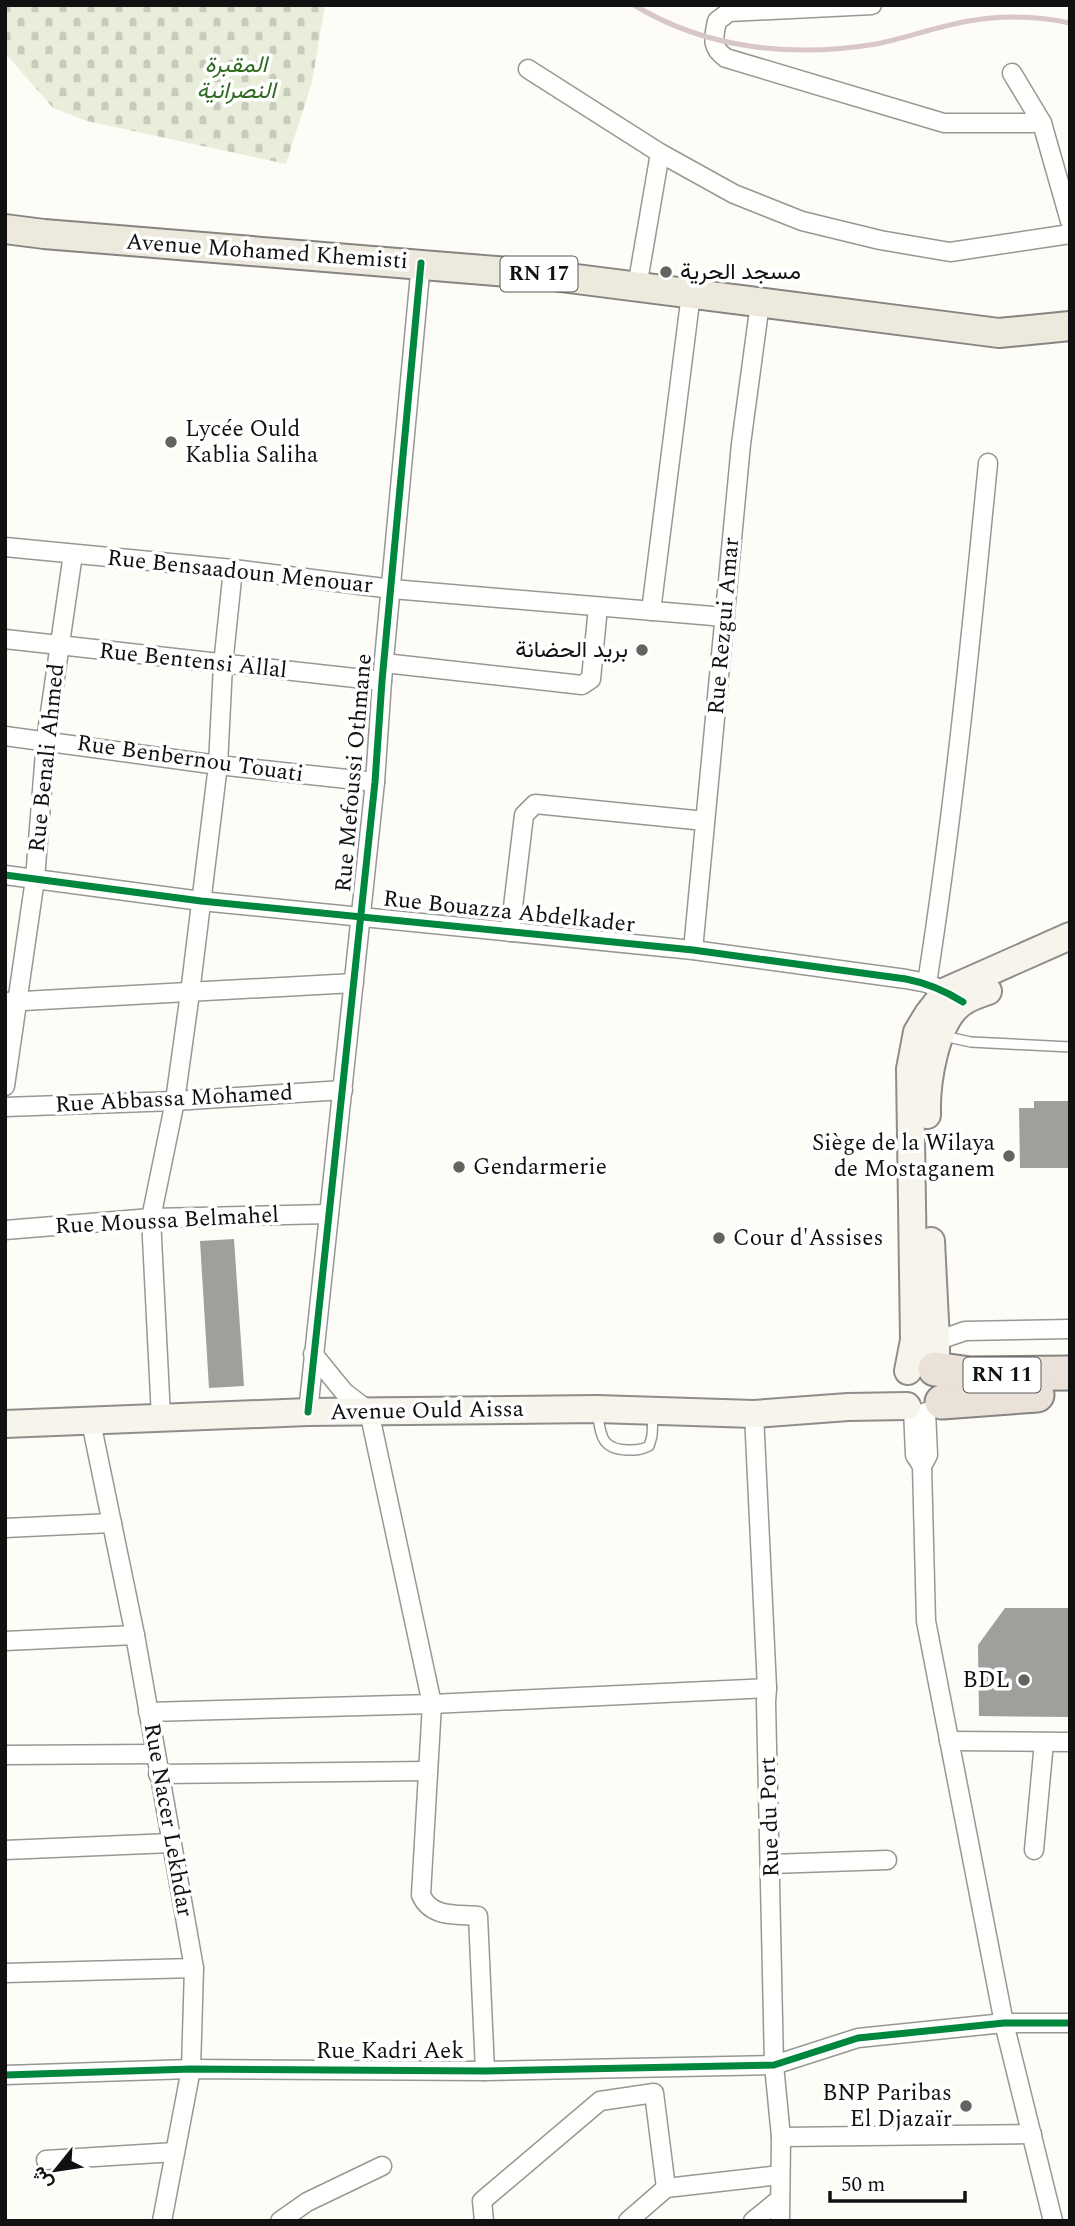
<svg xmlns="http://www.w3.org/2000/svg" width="1075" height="2226" font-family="Spectral,Vazirmatn,serif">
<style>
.cemetery{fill:url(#cemetery-stones)}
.building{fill:#a19f9c}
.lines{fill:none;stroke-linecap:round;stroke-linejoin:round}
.lane-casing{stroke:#979795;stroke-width:12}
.street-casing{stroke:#979795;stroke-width:21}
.secondary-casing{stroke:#8e8d8b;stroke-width:30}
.primary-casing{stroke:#858482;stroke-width:32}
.highway-casing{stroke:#858482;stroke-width:37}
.lane{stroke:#fffffe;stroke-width:9}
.street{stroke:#fffffe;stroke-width:18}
.secondary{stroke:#f6f4eb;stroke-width:26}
.primary{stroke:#ede9dc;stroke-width:28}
.highway{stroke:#eae1d8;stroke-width:33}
.rail{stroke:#d9c6c7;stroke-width:5}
.cycleway-casing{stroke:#fff;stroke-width:11}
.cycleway{stroke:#00873e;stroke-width:7}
.poi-dot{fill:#646362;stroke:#fff;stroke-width:2.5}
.labels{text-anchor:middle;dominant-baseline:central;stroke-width:7;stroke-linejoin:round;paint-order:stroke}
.shield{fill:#fff;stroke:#585858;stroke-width:2}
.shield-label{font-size:21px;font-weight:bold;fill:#111}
.park-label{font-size:23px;font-style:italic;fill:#2f6b1f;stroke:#fff}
.street-label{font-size:23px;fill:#111;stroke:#fff}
.poi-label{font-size:23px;fill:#111;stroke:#fff;text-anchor:start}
</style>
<defs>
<pattern id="cemetery-stones" width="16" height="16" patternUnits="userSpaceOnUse" patternTransform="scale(1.75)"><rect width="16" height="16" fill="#e9eedb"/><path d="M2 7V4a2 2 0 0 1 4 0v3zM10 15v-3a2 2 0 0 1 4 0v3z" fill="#c7cbbb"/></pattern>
</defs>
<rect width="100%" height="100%" fill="#fdfcf7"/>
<path class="cemetery" d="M5 5H325L312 82 286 164 87 121 53 108 5 53Z"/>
<g class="building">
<path d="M1034 1101H1070V1168H1020L1019 1108H1034Z"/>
<path d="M234 1239 244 1386 209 1388 200 1241Z"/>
<path d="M1005 1608H1070V1717L979 1716 978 1645Z"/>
</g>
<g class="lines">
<defs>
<g id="lane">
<path d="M943 1036 971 1042 1070 1047"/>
<path d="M597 1411C601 1434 600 1449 627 1450 636 1450 641 1450 649 1446L652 1436 653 1415"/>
</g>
<g id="street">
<path d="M872 5 729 12 717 21C714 37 710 47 726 58L944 123H1042"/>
<path d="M528 69 660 153 734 194 802 221 880 240 950 252 1070 234"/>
<path d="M1012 73 1042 123 1070 221"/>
<path d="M637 287 660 153"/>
<path d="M5 547 233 569 392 589 725 617"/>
<path d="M651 611 691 294"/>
<path d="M5 639 382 681"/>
<path d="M384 663 582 685 591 679 598 607"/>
<path d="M5 736 218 765 375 782"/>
<path d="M5 875 201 901 693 950 906 979 927 983 954 996"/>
<path d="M510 932 524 815 535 804 705 821"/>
<path d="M693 950 741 444 760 303"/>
<path d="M927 983C954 810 971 637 988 463"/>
<path d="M5 1002 354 983"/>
<path d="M5 1086 35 879 46 740 73 554"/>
<path d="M5 1107 175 1101 343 1090"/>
<path d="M5 1230 151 1218 329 1214"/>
<path d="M936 1341 965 1331 1070 1329"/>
<path d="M313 1354 344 1392 369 1411 432 1704 421 1895C431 1918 456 1914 478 1916L485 2071"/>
<path d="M913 1409 915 1455 922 1466 926 1621 1004 2023 1053 2221"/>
<path d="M308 1412 375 782 382 681 421 263"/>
<path d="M754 1414 767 1688 766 1702 774 2065 781 2137 780 2221"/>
<path d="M161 1417 151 1218 175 1101 190 993 218 765 223 665 233 569"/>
<path d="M91 1422 135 1635 194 1968 191 2069 162 2221"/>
<path d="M922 1466 928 1455 926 1412"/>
<path d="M5 1528 112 1523"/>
<path d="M5 1641 135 1635"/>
<path d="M148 1712 432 1704 767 1688"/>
<path d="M949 1741 1070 1742"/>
<path d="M5 1755 155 1754"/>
<path d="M158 1774 428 1771"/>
<path d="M5 1850 171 1843"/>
<path d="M1034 1850 1044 1742"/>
<path d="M771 1864 887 1860"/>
<path d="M5 1973 194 1968"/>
<path d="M5 2075 191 2069 485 2071 774 2065 858 2038 1004 2023H1070"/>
<path d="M781 2137 1032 2134"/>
<path d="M46 2160 175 2152"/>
<path d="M280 2221 307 2202 382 2166"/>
<path d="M484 2221 482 2201 600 2101 654 2093 666 2188"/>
<path d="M628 2221 666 2188 780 2175"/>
<path d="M753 2221 780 2199"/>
</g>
<g id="secondary">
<path d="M927 1115C926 1084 935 1020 963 1002 970 997 980 994 988 991"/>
<path d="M931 1241 936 1341V1354L932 1368"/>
<path d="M908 1371 914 1340 910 1069 917 1032 928 1014 946 991 1070 936"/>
<path d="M5 1424 308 1412 597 1409 754 1414 848 1407 907 1406"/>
</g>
<path id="primary" d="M5 229 44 234 545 275 999 333 1070 326"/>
<g id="highway">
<path d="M935 1369 970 1374 1070 1373"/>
<path d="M942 1402 1037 1395"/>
</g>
</defs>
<use href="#lane" class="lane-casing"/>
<use href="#street" class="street-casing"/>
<use href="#secondary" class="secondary-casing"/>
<use href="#primary" class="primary-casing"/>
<use href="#highway" class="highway-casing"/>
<use href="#lane" class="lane"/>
<use href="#street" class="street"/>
<use href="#secondary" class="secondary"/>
<use href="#primary" class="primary"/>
<use href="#highway" class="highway"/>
<path class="rail" d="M634 5C706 49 793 58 876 44 907 38 938 26 969 21 1003 15 1036 16 1070 23"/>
<defs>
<g id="cycleway">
<path d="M5 875 201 901 693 950 906 979C927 983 944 990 963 1002"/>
<path d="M308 1412 375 782 382 681 421 263"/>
<path d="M5 2075 191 2069 485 2071 774 2065 858 2038 1004 2023H1070"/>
</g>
</defs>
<use href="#cycleway" class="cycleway-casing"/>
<use href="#cycleway" class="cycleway"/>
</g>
<g class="poi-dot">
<circle cx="666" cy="272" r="7"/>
<circle cx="171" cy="442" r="7"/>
<circle cx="642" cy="650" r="7"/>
<circle cx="1009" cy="1156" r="7"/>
<circle cx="459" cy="1167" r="7"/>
<circle cx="719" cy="1238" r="7"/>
<circle cx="1024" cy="1680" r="7"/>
<circle cx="966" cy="2106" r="7"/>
</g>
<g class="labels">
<g class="shield">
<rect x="500.5" y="256.5" width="77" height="35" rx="5"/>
<rect x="963.5" y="1357.5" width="77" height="35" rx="5"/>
</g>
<g class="shield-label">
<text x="539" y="274">RN 17</text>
<text x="1002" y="1375">RN 11</text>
</g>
<g class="park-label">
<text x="236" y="65">المقبرة<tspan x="236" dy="26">النصرانية</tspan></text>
</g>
<g class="street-label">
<text transform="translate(267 252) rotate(4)">Avenue Mohamed Khemisti</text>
<text transform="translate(240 572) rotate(6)">Rue Bensaadoun Menouar</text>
<text transform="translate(724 626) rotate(-85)">Rue Rezgui Amar</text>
<text transform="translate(193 661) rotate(6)">Rue Bentensi Allal</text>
<text transform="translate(47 758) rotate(-84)">Rue Benali Ahmed</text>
<text transform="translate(190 759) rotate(8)">Rue Benbernou Touati</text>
<text transform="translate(354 773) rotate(-85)">Rue Mefoussi Othmane</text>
<text transform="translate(509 912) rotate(6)">Rue Bouazza Abdelkader</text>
<text transform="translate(174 1099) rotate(-3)">Rue Abbassa Mohamed</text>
<text transform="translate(167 1221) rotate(-3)">Rue Moussa Belmahel</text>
<text transform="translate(427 1411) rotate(-1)">Avenue Ould Aissa</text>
<text transform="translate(770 1817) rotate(-92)">Rue du Port</text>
<text transform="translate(168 1820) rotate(80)">Rue Nacer Lekhdar</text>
<text x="390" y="2051">Rue Kadri Aek</text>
</g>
<g class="poi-label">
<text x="680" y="272">مسجد الحرية</text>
<text x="185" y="429">Lycée Ould<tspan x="185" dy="26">Kablia Saliha</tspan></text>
<text x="628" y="650" text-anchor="end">بريد الحضانة</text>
<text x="995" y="1143" text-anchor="end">Siège de la Wilaya<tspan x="995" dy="26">de Mostaganem</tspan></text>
<text x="473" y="1167">Gendarmerie</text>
<text x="733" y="1238">Cour d'Assises</text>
<text x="1010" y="1680" text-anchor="end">BDL</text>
<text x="952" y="2093" text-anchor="end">BNP Paribas<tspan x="952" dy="26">El Djazaïr</tspan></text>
</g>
</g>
<rect width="1075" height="2226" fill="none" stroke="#111111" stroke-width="14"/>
<g transform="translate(56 2170) rotate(240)" stroke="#ffffff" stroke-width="5" paint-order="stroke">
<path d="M0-5L12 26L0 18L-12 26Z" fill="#111111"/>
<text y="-10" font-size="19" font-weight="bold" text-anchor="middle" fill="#111111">ش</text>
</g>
<path d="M830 2191v10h135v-10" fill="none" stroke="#111111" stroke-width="3.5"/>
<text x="841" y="2191" font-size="21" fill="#111111" stroke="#ffffff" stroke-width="5" paint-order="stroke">50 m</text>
</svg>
